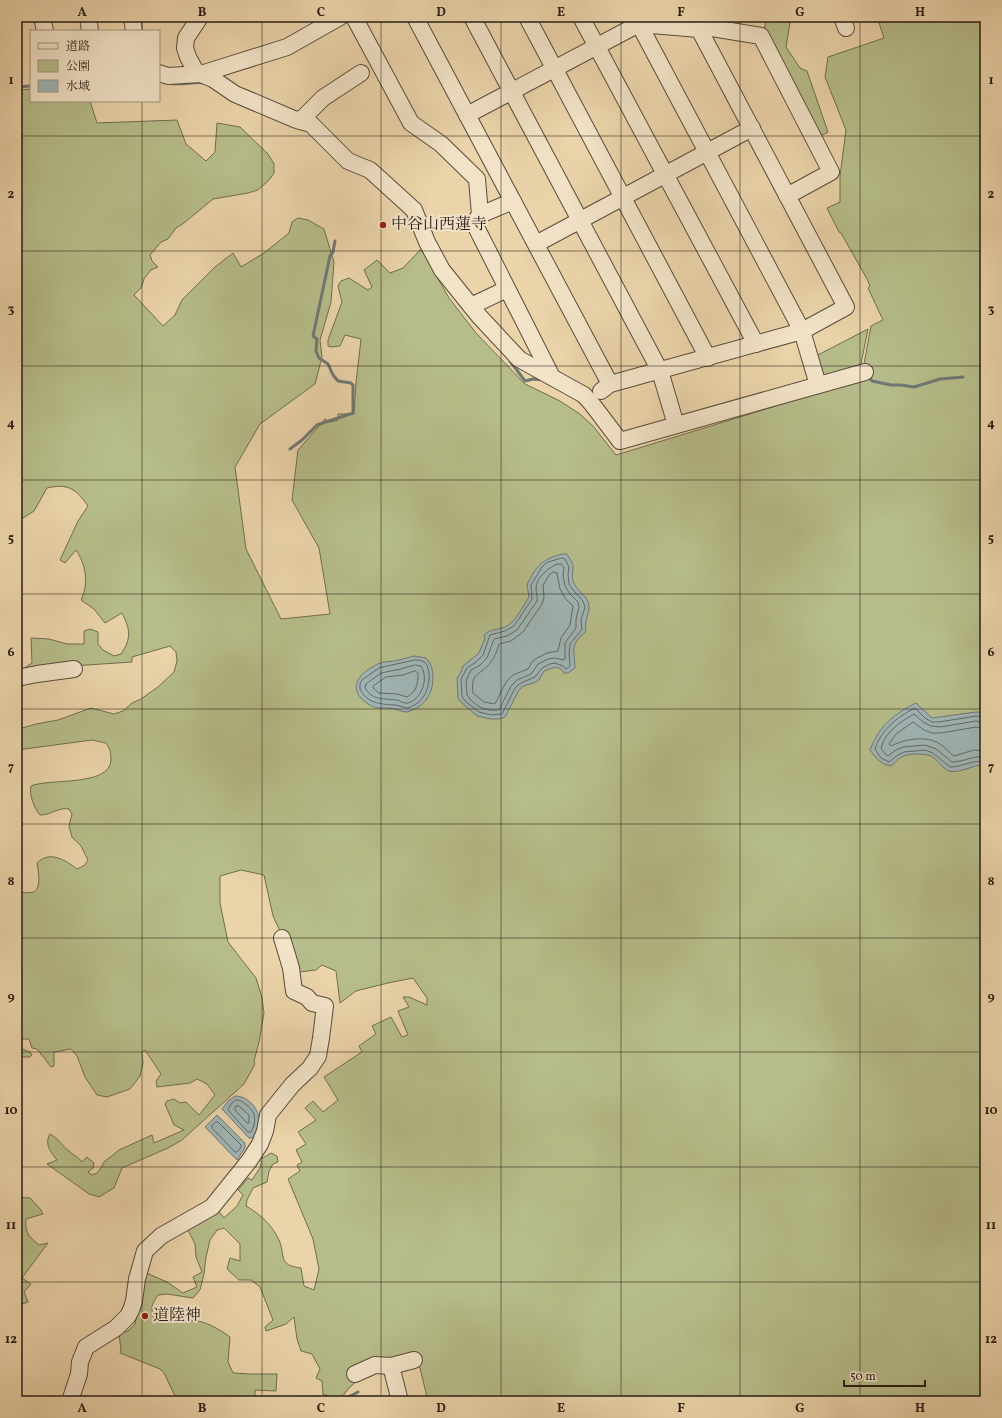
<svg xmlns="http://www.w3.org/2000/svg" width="1002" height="1418" font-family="Vollkorn,'Noto Serif JP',serif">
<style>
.green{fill:#b6bd8a;stroke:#706d50}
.water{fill:#9fb5b5;stroke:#707876}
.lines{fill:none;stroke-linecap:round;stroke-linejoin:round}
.shore{stroke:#646966;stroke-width:1}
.stream{stroke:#707876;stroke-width:3}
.minor-casing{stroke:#5a4b3c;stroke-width:18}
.minor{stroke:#f2e3c8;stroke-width:16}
.grid{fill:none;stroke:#291d17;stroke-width:1;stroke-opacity:0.55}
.poi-dot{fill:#8f2418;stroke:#f2e3c8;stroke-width:1.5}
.labels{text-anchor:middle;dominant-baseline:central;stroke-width:4;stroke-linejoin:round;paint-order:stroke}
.poi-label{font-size:16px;fill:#291d17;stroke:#f2e3c8;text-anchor:start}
.neatline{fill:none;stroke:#291d17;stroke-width:1.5}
.grid-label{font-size:13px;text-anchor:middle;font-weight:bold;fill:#291d17}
</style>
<rect width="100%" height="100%" fill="#ebd4aa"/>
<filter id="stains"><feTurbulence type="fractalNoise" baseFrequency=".005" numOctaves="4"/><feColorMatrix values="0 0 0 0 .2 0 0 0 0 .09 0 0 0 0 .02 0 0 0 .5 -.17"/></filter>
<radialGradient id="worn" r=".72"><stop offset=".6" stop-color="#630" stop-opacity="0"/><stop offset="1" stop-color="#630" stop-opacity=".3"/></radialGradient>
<g class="green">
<path d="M766 17H791L786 47 800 68 807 71 828 132 817 138 764 34Z"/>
<path d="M898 17H985V1401H428L417 1356 357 1381 349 1388 341 1398 330 1401 327 1395H323L322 1381 316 1378 320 1369 312 1354 301 1351 297 1339 294 1317 286 1324 266 1331 265 1327 273 1320 260 1287 251 1280H239L227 1269 230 1258 240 1261V1244L224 1228 217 1230 210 1240 206 1257 204 1274 200 1290 193 1298 167 1294 158 1295C154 1301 149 1308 154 1315 163 1326 181 1317 193 1320 207 1322 219 1329 230 1337L228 1362 233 1373 250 1374H277L276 1391 255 1390V1401H181L174 1394 164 1373 160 1369 120 1353 121 1349 119 1334 128 1331 135 1324 144 1272 167 1282 183 1293 197 1287 193 1277 202 1272 196 1257 195 1244 186 1226 215 1206 224 1218 237 1206 243 1195 238 1190 248 1178 252 1180 261 1166 260 1165 262 1162 259 1160 271 1153 277 1156 278 1162 273 1164 269 1171 267 1182 253 1188 247 1200 246 1206C260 1214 272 1225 279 1240 286 1256 277 1265 301 1268L304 1286 314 1290 319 1269 313 1239 288 1179 300 1171 297 1165 302 1162 296 1150 306 1144 298 1132 316 1120 305 1108 313 1101 323 1112 338 1100 324 1077 362 1052 359 1046 376 1034 372 1026 391 1017 402 1037 408 1035 398 1011 409 1007 403 997H409L427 1005V998L413 978 388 983 356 991 340 1003 336 971 322 965 316 970 299 972 273 916 264 875 241 870 220 876V903L228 942 256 978 262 998 264 1013 259 1042 254 1061 255 1064 244 1084 182 1140 168 1148 122 1168 114 1188 99 1197 89 1194 47 1164 57 1160C51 1152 44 1145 50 1134 59 1139 62 1146 70 1152 75 1156 77 1156 82 1162L87 1157 94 1163 93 1168 88 1172 92 1175 97 1173 101 1168 104 1162 119 1150 152 1135 154 1143 184 1130 174 1125 165 1104 167 1101 174 1099 180 1103 186 1102 199 1115 215 1095 207 1084 197 1079 190 1083 157 1087 156 1081 161 1074 145 1050 142 1052 143 1063 140 1076 130 1089 107 1097 97 1095 85 1077 77 1056 71 1049 54 1052V1066L51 1067 37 1049 32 1048 29 1039H17V886L24 893C27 892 31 893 34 892 42 887 38 870 37 863 50 850 65 860 77 869L85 865 88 860 81 846 72 837 69 826 72 814 69 809C59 807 51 815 40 815 34 808 29 795 31 786 49 778 110 787 111 760 111 752 110 749 106 743L92 740 17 750V731L22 728 36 724 58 720 91 708 114 714 123 711 132 703 141 699 158 687 174 672 177 661 176 652 170 646 132 657V662L72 666 17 673 32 663 31 638 49 639 67 644H84V631L90 629 98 632V644L103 650 114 656 121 654C132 638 130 629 122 613L105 623 94 609 81 600C89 583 86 565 76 550L65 563 60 560 78 521 88 506C76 489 68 483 47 488L34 511 17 522V90L31 89V101H90L97 123 177 120 186 144 206 161 215 152 217 123 240 127 268 154 274 164V173L269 180 258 190 248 193 213 199 184 223 176 228 168 239 161 242 150 255 152 261 158 267 151 270 144 279 141 288 134 295 163 326 175 315 182 300 215 267 233 253 241 267 264 253 289 233 292 222 298 218 308 220 324 229 334 262 331 302 320 340 322 357 315 384 260 424 235 467 246 549 281 619 330 614 319 548 292 500 298 450 325 419 330 422 338 420V414H354L356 383 361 339 345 335 340 346 332 347 328 346V340L342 302 338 286 341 281 349 278 368 290 372 287 364 270 377 260 390 273 403 268 421 249 449 298 476 333 525 384 560 401 580 414 593 426 616 455 861 380 871 326 883 320 868 288 870 286 867 279 841 233 839 232 827 208 840 202V176L846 130 825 77 828 57 884 38 879 23Z"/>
<path d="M868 329 860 369 821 380 814 357Z"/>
<path d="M17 1047 30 1052 32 1055 30 1057H17Z"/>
<path d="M17 1197 30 1198 41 1210 43 1214 26 1219C25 1233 28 1236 39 1245L48 1243 22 1278 31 1284 24 1292 28 1302 17 1306Z"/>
</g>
<g class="water">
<path d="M562 554H567C569 558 574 564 573 568 573 574 571 578 574 583 578 593 588 595 589 606 589 615 584 620 586 631 570 646 574 647 575 668L568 673H564L561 669 555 667 544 671 539 680 534 683 523 686 519 690 505 717 499 719H491L477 716 462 703 458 698 457 678 461 672 463 666 479 653 485 638 484 635C490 629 497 630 505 627 516 622 522 607 529 597L527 585C535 567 542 559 562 554Z"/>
<path d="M414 656 426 658C432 664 433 671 433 679 432 696 424 707 407 712 403 712 399 710 395 709 388 707 381 709 374 707 369 705 365 702 361 698 348 684 364 670 378 664 384 661 392 662 399 660 404 659 409 657 414 656Z"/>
<path d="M916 703 932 718 976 712H981L985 715V769L983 765C972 765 959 774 949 771 942 768 938 760 931 756 924 753 907 753 900 758 897 760 894 764 891 766 880 764 876 758 870 750 879 726 894 714 916 703Z"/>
<path d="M235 1096C248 1096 260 1109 259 1122 259 1127 255 1133 253 1138H249L222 1109 228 1101Z"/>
<path d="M217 1115 245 1143V1148L237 1160 205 1127Z"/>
</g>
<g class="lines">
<g class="shore">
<path d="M562 558 565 559 569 567 568 574 569 584 574 591 583 601 585 607 581 620 582 629 570 644 569 653 570 666 566 669 563 666 555 663 550 664 542 668 535 677 521 683 515 688 502 714 491 715 479 712 465 701 462 696 461 679 467 668 476 662 483 655 490 635 505 631 514 626 532 599 531 585 542 567 546 563Z"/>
<path d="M557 564H561L564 568 563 575 565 586 570 594 578 602 579 607 576 619V628L565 643V659L563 660 555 658 548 659 538 664 531 674 517 680 511 686 499 710C486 712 474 706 467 695L466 681 471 670 479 666 487 658 494 639 507 636 517 630 537 601C538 596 536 593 536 588 536 578 548 568 557 564Z"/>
<path d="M554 572 557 573 560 589 565 598 573 606 570 625 561 638 558 651 547 653 537 658 532 662 528 669 513 675 506 682 495 704 484 702 473 693C470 671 481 676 491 662 495 657 497 650 499 644L511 641 523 632 542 604 544 598 543 585 550 574Z"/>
<path d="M415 660C418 660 421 660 424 662 428 664 428 669 429 673 430 689 423 704 407 708 402 707 398 705 394 705 379 704 367 703 360 689V684L362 680 379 668Z"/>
<path d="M415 665 421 666C429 678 422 699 408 703 403 704 400 700 396 700 383 698 373 701 365 688L366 684 381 673 401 669Z"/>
<path d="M415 671 418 673C418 684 417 691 407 697L397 694 379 693 373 688V686L386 677 403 675Z"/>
<path d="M985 718 976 716 939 722H932L925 718 915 708C897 717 881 730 875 749L881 758 889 762 898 755 904 752 925 750 933 753 950 767C962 767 974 759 985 762"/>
<path d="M985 723 976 721 940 727 931 726 923 722 914 714C900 722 885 732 881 748L885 754 888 756 896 750 903 747 925 745 936 749 952 762C964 762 973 755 985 757"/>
<path d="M985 729 976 727 941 733H932L924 730 913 722 896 734 889 744 891 746C905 739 926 735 940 744 945 747 949 753 954 756L974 750 985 751"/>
<path d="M236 1100C240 1100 242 1101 245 1104 256 1111 257 1121 251 1132H248L228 1110 231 1104Z"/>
<path d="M239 1106 249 1115V1123H247L235 1110V1107Z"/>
<path d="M216 1122H218L241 1145V1147L237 1152H235L212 1128V1126Z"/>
</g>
<g class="stream">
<path d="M169 83C181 86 193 81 205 83"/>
<path d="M17 87 31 86"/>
<path d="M510 361 525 381 533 379 544 380"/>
<path d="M867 377H869L872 381 891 385H901L914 387 940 379 963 377"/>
<path d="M290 449 302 440 317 425 353 413V385L351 383 338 381 333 375 328 364 319 358 316 351 317 339 313 336 330 256 333 252 335 241"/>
<path d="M341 1401 358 1392"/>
</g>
<defs>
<g id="minor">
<path d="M42 17 45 31"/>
<path d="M88 17 90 31"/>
<path d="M132 17 134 31"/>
<path d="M200 17 186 38 185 48 188 57 195 70 201 74 287 47 340 17"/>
<path d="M354 17 411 123 441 144 477 179 480 215"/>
<path d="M415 17 610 384"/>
<path d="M472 17 660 371 676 425"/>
<path d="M527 17 708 358"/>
<path d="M581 17 756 344"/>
<path d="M842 17 846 28"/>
<path d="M639 24 802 331 818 385"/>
<path d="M699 29 706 27 761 36 831 172 787 196"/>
<path d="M159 73 168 76 201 74 213 79 235 94 294 119 311 124 348 161 370 170 414 210 427 242 442 270 479 316 519 359 584 395 592 404 620 441 865 372"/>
<path d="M467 115 639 24 699 29 846 307 802 331 610 384 601 391"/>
<path d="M300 121 323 98 361 73"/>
<path d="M513 201 480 215 474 223 552 377"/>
<path d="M536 244 752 128"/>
<path d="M471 306 507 289"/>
<path d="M17 678 37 674 74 669"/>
<path d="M391 1366 400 1401"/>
<path d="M355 1374 375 1365 391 1366 414 1360"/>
<path d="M70 1401 79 1374 80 1362 86 1347 116 1328 128 1316 131 1310 134 1301 137 1279 145 1251 161 1236 212 1207 249 1161 260 1144 265 1131 268 1115 292 1085 310 1068 318 1056 321 1038 325 1006 312 1003 307 997 294 991 291 968 282 938"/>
</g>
</defs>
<use href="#minor" class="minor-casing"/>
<use href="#minor" class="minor"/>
</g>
<path class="grid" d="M142 17V31M262 17V1401M381 17V1401M501 17V1401M621 17V1401M740 17V1401M860 17V1401M142 101V1401M17 136H985M17 251H985M17 366H985M17 480H985M17 594H985M17 709H985M17 824H985M17 938H985M17 1052H985M17 1167H985M17 1282H985"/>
<g class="poi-dot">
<circle cx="383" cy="225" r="4"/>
<circle cx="145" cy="1316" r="4"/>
</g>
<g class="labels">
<g class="poi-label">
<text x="391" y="225">中谷山西蓮寺</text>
<text x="153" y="1316">道陸神</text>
</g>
</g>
<rect width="1002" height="1418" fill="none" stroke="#ebd4aa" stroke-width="44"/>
<rect x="30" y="30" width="130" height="72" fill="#f2e3c8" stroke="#a29481"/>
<rect x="38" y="43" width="20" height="6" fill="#f2e3c8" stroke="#a29481"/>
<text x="66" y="50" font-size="12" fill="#291d17">道路</text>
<rect x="38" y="60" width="20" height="12" fill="#b6bd8a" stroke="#a29481"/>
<text x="66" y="70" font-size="12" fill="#291d17">公園</text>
<rect x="38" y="80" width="20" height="12" fill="#9fb5b5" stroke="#a29481"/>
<text x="66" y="90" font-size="12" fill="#291d17">水域</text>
<path d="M844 1380v6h81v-6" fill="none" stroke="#291d17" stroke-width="2"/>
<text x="850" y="1380" font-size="12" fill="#291d17" stroke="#f2e3c8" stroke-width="3" paint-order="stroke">50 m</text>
<rect x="22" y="22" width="958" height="1374" class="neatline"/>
<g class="grid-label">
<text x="82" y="16">A</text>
<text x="202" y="16">B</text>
<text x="321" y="16">C</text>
<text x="441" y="16">D</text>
<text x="561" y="16">E</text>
<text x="681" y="16">F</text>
<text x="800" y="16">G</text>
<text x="920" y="16">H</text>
<text x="11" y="84">1</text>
<text x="991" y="84">1</text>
<text x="11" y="198">2</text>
<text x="991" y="198">2</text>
<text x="11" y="313">3</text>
<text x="991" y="313">3</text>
<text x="11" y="427">4</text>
<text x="991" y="427">4</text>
<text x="11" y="542">5</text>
<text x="991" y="542">5</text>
<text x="11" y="656">6</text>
<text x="991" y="656">6</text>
<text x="11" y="771">7</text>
<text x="991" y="771">7</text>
<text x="11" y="885">8</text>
<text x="991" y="885">8</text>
<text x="11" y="1000">9</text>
<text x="991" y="1000">9</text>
<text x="11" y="1114">10</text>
<text x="991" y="1114">10</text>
<text x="11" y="1229">11</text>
<text x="991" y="1229">11</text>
<text x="11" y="1343">12</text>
<text x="991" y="1343">12</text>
<text x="82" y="1412">A</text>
<text x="202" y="1412">B</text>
<text x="321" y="1412">C</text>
<text x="441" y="1412">D</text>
<text x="561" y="1412">E</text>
<text x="681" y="1412">F</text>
<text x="800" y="1412">G</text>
<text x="920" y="1412">H</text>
</g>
<rect width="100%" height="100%" filter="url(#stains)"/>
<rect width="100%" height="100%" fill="url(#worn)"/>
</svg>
